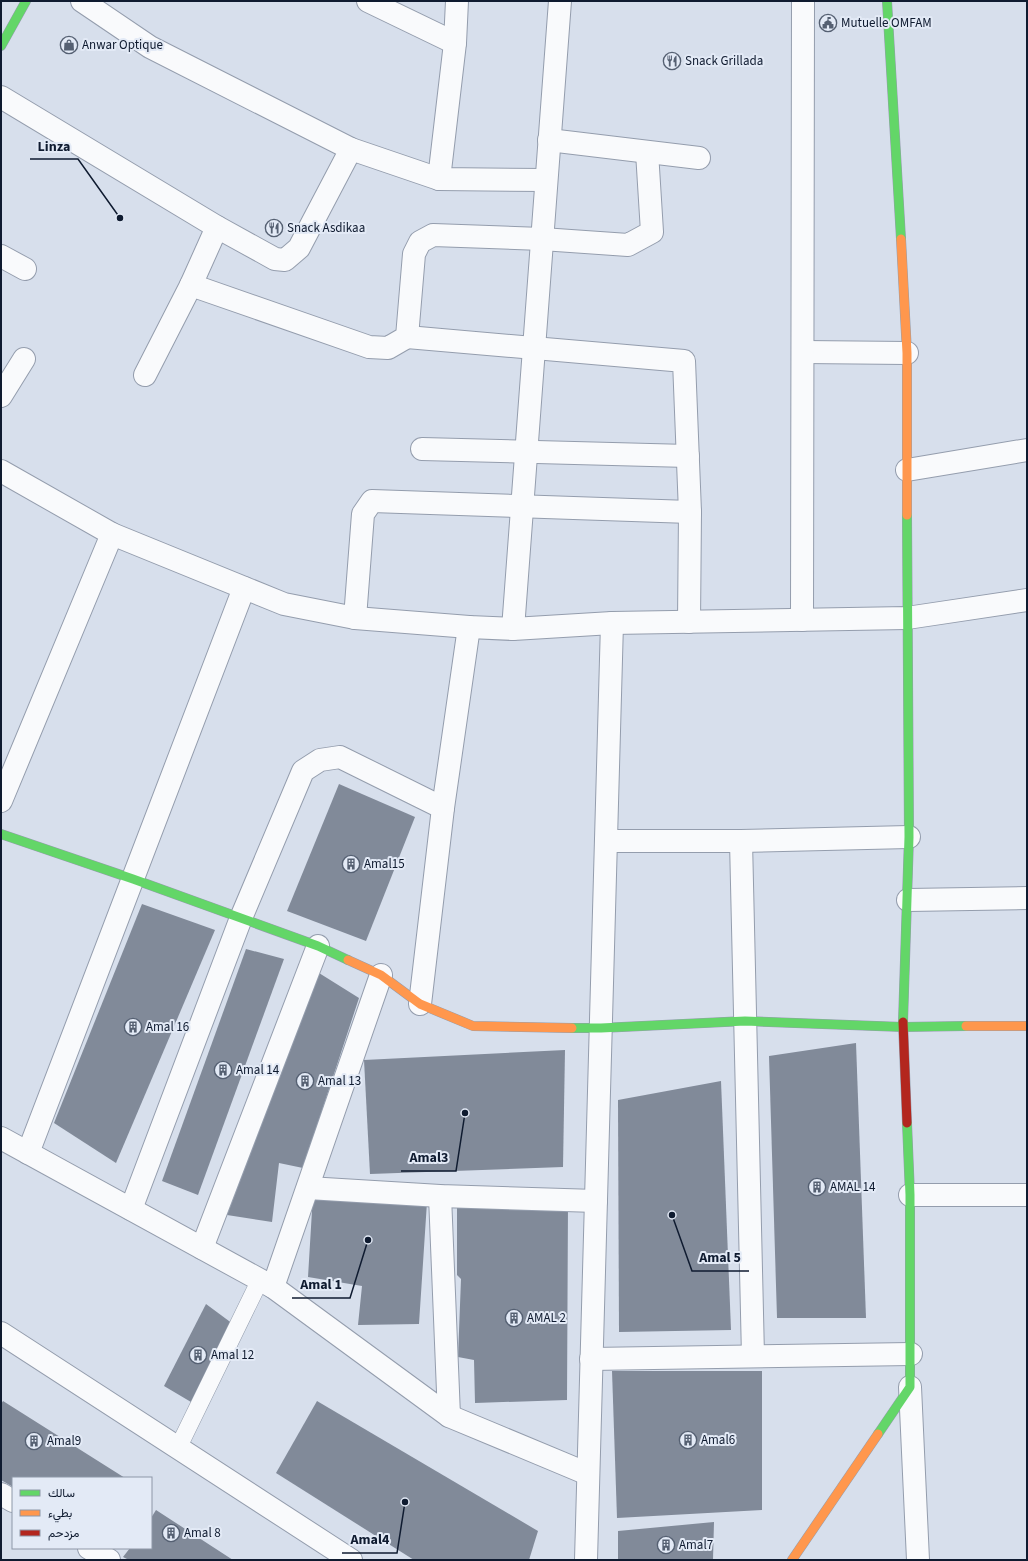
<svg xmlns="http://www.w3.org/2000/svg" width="1028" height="1561" font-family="'Source Sans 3',Vazirmatn,sans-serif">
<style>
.building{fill:#818a99}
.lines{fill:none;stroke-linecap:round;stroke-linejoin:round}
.lane-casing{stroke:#949dad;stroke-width:18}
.street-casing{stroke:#949dad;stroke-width:24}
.fast-casing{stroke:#949dad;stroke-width:10}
.slow-casing{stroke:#949dad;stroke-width:10}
.jam-casing{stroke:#949dad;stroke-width:10}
.lane{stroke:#f9fafc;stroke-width:17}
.street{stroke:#f9fafc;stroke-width:22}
.fast{stroke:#63d668;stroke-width:9}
.slow{stroke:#ff974d;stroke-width:9}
.jam{stroke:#b3261e;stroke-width:9}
.labels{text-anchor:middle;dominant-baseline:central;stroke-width:4;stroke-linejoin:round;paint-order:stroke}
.poi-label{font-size:13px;fill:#0f1b30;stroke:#e3eaf6;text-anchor:start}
.leader{fill:none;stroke:#0f1b30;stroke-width:1.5}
.callout-dot{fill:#0f1b30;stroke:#e3eaf6;stroke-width:1.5}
.callout-label{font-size:14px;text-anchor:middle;font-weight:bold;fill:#0f1b30;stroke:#e3eaf6;stroke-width:4;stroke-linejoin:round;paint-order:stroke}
</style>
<rect width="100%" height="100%" fill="#d7dfec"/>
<g class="building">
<path d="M339 784 415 817 366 941 287 911Z"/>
<path d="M142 904 215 930 116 1163 54 1123Z"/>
<path d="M246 949 284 959 198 1195 162 1181Z"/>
<path d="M319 973 359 998 303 1168 279 1163 272 1222 227 1215Z"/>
<path d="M856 1043 866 1318H777L769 1056Z"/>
<path d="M565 1050 563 1167 370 1174 364 1060Z"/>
<path d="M721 1081 731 1330 619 1332 618 1100Z"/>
<path d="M313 1194 427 1202 419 1324 358 1325 362 1286 308 1277Z"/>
<path d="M457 1202 568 1203 567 1400 475 1403 474 1360 458 1357 461 1279 457 1275Z"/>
<path d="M206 1304 233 1324 191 1402 164 1386Z"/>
<path d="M612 1371H762V1510L617 1518Z"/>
<path d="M3 1401 125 1478H13V1487L1 1480V1404Z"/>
<path d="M317 1401 538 1531 529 1560H414L276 1473Z"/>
<path d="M156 1510 233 1560H129L123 1557 130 1548H151V1518Z"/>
<path d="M714 1522 713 1560H618V1531Z"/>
</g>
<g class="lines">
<defs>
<path id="lane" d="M178 1448 260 1280"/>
<g id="street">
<path d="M82 1 150 47 351 149 439 179 546 180"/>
<path d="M368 1 455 43"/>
<path d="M1 97 217 227 275 259 285 260 299 248 351 149"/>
<path d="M549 140 699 158"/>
<path d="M439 179 455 43 457 1"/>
<path d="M1 256 25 269"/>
<path d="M191 285 369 347 388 348 407 337 414 254 420 242 433 235 542 239 628 245 652 232 647 152"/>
<path d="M407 337 684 361 690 512 689 622"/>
<path d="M804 352 907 353"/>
<path d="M145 375 191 285 217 227"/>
<path d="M1 396 24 359"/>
<path d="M422 449 688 456"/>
<path d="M907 470 1027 450"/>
<path d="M1 471 112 534 284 604 355 618 469 627 513 629 612 623 907 618 1027 600"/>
<path d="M355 618 363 514 372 501 690 512"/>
<path d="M802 620 803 1"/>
<path d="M513 629 560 1"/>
<path d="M1 801 112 534"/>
<path d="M606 841H741L909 837"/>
<path d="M741 841 753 1356"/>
<path d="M908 900 1027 898"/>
<path d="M420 1004 443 808 469 627"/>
<path d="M1 1138 273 1287 449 1416 588 1474"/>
<path d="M28 1153 244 588"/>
<path d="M308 1188 440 1196 596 1201"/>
<path d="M910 1195H1027"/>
<path d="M440 1196 449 1416"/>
<path d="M131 1209 241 918 303 771 320 760 340 757 443 808"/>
<path d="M202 1248 318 946"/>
<path d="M273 1287 381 975"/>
<path d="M1 1333 351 1560"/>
<path d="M591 1359 911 1354"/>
<path d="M910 1387 918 1560"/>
<path d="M1 1494 13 1501"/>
<path d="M89 1548 109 1560"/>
<path d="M586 1560 612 623"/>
</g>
<g id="fast">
<path d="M887 1 901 239"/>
<path d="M1 46 26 1"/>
<path d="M1 834 133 879 318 946 348 960"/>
<path d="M903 1022 909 837 907 515"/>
<path d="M572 1028H601L745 1021 903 1027 966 1026"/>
<path d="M878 1434 910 1387V1195L907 1123"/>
</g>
<g id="slow">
<path d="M901 239 907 353V515"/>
<path d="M348 960 381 975 420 1004 473 1026 572 1028"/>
<path d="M966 1026H1027"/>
<path d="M792 1560 878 1434"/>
</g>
<path id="jam" d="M903 1022 907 1123"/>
</defs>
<use href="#lane" class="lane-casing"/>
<use href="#street" class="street-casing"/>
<use href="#fast" class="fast-casing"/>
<use href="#slow" class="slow-casing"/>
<use href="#jam" class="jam-casing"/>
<use href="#lane" class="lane"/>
<use href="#street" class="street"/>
<use href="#fast" class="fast"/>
<use href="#slow" class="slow"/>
<use href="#jam" class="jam"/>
</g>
<defs>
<symbol id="civic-ring" viewBox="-11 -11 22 22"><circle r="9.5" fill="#e3eaf6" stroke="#556072" stroke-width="1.5"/><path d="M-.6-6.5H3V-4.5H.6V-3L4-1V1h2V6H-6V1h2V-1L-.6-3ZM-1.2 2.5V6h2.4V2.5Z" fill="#556072"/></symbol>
<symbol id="shop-ring" viewBox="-11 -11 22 22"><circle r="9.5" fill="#e3eaf6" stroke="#556072" stroke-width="1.5"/><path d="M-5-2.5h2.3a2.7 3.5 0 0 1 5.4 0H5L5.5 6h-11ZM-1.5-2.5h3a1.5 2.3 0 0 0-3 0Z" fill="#556072"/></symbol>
<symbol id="restaurant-ring" viewBox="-11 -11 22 22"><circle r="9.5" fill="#e3eaf6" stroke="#556072" stroke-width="1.5"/><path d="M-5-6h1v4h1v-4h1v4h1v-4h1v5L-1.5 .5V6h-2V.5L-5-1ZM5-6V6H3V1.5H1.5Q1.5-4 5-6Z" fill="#556072"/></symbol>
<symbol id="building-ring" viewBox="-11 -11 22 22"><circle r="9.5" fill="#e3eaf6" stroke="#556072" stroke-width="1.5"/><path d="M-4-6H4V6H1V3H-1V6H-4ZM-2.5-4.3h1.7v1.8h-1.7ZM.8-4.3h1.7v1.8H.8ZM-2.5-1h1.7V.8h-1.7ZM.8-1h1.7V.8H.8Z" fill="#556072"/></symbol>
</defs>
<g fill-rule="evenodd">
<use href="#civic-ring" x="818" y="13" width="20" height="20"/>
<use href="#shop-ring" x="59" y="35" width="20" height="20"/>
<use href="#restaurant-ring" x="662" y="51" width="20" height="20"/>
<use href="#restaurant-ring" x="264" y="218" width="20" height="20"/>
<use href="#building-ring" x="341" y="854" width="20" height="20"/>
<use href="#building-ring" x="123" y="1017" width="20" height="20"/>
<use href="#building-ring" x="213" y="1060" width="20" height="20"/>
<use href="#building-ring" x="295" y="1071" width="20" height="20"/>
<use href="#building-ring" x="807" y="1177" width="20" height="20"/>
<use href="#building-ring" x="504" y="1308" width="20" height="20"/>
<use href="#building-ring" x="188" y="1345" width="20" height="20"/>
<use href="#building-ring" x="678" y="1430" width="20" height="20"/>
<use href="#building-ring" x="24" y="1431" width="20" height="20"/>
<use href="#building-ring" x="161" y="1523" width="20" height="20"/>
<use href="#building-ring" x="656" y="1535" width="20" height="20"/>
</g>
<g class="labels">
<g class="poi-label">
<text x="841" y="23">Mutuelle OMFAM</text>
<text x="82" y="45">Anwar Optique</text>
<text x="685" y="61">Snack Grillada</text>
<text x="287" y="228">Snack Asdikaa</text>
<text x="364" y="864">Amal15</text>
<text x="146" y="1027">Amal 16</text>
<text x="236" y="1070">Amal 14</text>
<text x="318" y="1081">Amal 13</text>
<text x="830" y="1187">AMAL 14</text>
<text x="527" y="1318">AMAL 2</text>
<text x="211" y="1355">Amal 12</text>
<text x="701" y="1440">Amal6</text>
<text x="47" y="1441">Amal9</text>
<text x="184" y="1533">Amal 8</text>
<text x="679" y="1545">Amal7</text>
</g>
</g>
<path class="leader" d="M120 218L78 159H30M465 1113L456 1171H401M672 1215L692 1271H749M368 1240L350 1298H292M405 1502L397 1553H342"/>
<g class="callout-dot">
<circle cx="120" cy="218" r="4"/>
<circle cx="465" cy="1113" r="4"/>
<circle cx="672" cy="1215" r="4"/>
<circle cx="368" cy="1240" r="4"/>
<circle cx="405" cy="1502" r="4"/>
</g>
<g class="callout-label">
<text x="54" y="151">Linza</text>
<text x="429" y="1162">Amal3</text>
<text x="720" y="1262">Amal 5</text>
<text x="321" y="1289">Amal 1</text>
<text x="370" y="1544">Amal4</text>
</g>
<rect width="1028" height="1561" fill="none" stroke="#0f1b30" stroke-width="4"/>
<rect x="12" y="1477" width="140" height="72" fill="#e3eaf6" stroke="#8e97a7"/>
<rect x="20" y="1490" width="20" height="6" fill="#63d668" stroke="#8e97a7"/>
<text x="48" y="1497" font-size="12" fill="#0f1b30">سالك</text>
<rect x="20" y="1510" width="20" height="6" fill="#ff974d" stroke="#8e97a7"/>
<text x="48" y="1517" font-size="12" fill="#0f1b30">بطيء</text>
<rect x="20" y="1530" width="20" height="6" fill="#b3261e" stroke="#8e97a7"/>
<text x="48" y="1537" font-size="12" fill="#0f1b30">مزدحم</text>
</svg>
